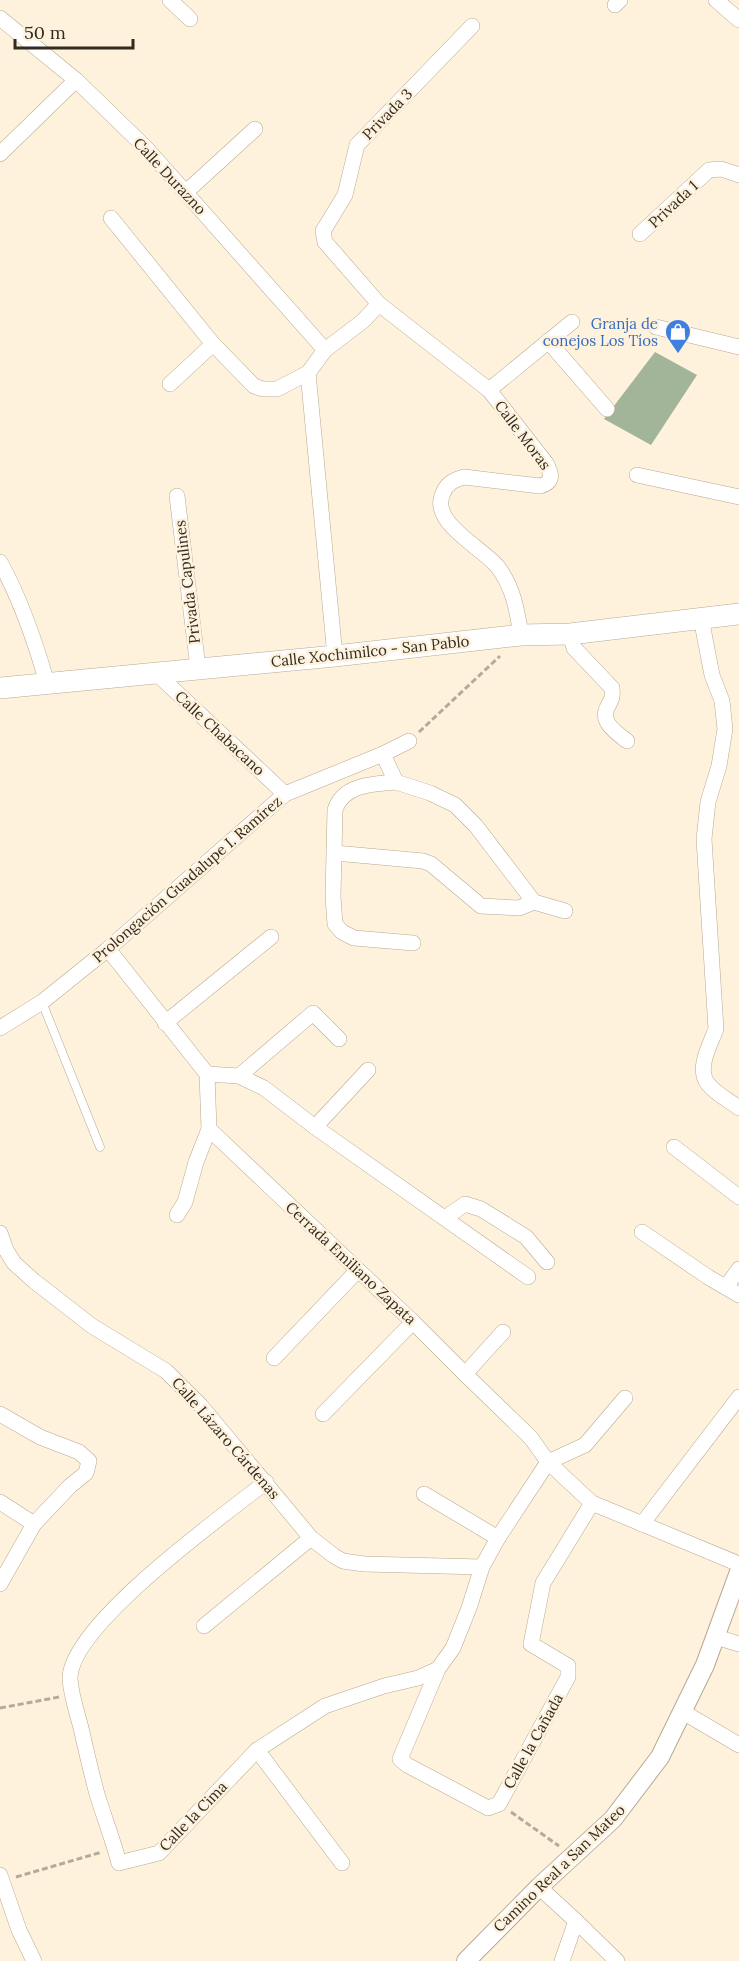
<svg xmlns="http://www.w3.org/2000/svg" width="739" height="1961" font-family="Lora,serif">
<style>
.forest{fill:#a2b598}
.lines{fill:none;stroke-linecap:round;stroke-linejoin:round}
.service-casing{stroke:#b7a991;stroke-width:9}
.minor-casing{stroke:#b7a991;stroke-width:16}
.tertiary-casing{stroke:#b7a991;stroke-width:20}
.secondary-casing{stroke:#b7a991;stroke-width:22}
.path{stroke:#b5ab9a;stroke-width:3;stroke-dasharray:6 3;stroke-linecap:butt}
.service{stroke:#fff;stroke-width:8}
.minor{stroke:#fff;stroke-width:15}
.tertiary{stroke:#fff;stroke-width:18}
.secondary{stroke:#fff;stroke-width:21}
.labels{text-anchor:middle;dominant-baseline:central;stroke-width:5;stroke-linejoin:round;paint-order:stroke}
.street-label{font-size:15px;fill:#312b21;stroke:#fef2dd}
.shop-label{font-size:15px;fill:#366cbe;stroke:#fef2dd;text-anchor:end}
</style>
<rect width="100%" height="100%" fill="#fef2dd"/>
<path class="forest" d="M655 352 697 375 651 445 604 419Z"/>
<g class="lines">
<defs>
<path id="service" d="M42 1002 100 1147"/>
<g id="minor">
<path d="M170 0 190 19"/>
<path d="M716 0 739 20"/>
<path d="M615 5 620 0"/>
<path d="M0 18 76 80 147 149 325 350"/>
<path d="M0 154 76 80"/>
<path d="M186 192 255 129"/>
<path d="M111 218 213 344 254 386 263 389H277L308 373 325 350 363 321 379 304 489 390 546 463C552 474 554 482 540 486L464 477C454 480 447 483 443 493 429 522 481 547 497 566 513 586 517 610 521 635"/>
<path d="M640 234 709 170 721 169 739 175"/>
<path d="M379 304 325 242 323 231 345 195 357 145 472 26"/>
<path d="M656 327 739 347"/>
<path d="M548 341 607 409"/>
<path d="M308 373 335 656"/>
<path d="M170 384 213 344"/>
<path d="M489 390 572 322"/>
<path d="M637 475 739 497"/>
<path d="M177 496 198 668"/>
<path d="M0 562C21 600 35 641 47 683"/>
<path d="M701 618 712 675 722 701 725 729 719 766 708 802 704 839 716 1029C710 1045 696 1069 708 1084 716 1094 730 1101 739 1108"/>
<path d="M570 634 574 648 612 688C613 696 612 699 608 706 599 722 616 732 627 741"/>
<path d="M156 673 285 794"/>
<path d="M383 754 396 782 430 793 455 805 476 826 534 902 565 911"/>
<path d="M396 782C373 784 343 784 335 810L333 897 335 924 342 932 354 938 413 943"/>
<path d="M335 853 423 861 431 864 481 906 519 908 534 902"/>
<path d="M108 949 207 1074 209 1129 413 1322 465 1374 531 1438 548 1462 592 1503 739 1564"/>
<path d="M165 1023 271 937"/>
<path d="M0 1028 42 1002 108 949 285 794 383 754 409 741"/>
<path d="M207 1074 239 1076 264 1088 315 1127 528 1277"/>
<path d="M239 1076 313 1013 339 1039"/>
<path d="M315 1127 368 1070"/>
<path d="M674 1147 739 1197"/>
<path d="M177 1215 185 1202 196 1162 209 1129"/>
<path d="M445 1218 465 1204 481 1209 526 1237 547 1262"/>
<path d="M642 1232 708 1277 739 1295"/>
<path d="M0 1233 6 1250 14 1263 34 1281 92 1326 166 1371 201 1406 311 1538 334 1556 343 1561 364 1564 482 1567"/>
<path d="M726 1287 739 1269"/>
<path d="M274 1358 358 1270"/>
<path d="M465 1374 503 1332"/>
<path d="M0 1414 40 1437 79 1452 89 1461 86 1473 70 1486 34 1524 0 1584"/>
<path d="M323 1414 413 1322"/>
<path d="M266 1482C224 1515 69 1626 70 1679 71 1695 77 1712 81 1728 86 1750 91 1772 97 1794 104 1817 113 1840 119 1863L159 1853 257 1750 325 1706 384 1686 418 1678 438 1669 453 1648 469 1608 482 1567 498 1538 548 1462 585 1445 625 1398"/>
<path d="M424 1494 498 1538"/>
<path d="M0 1502 34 1524"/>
<path d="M642 1524 739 1397"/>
<path d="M204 1626 311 1538"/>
<path d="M716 1637 739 1644"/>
<path d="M438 1669 400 1759 407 1765 488 1808 499 1804 568 1677V1666L531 1644 543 1583 592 1503"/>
<path d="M683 1712 739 1745"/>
<path d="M257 1750 342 1863"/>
<path d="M0 1875 19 1930 34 1961"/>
<path d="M539 1887 576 1921 562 1961"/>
<path d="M576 1921 617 1961"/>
</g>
<path id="tertiary" d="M466 1961 539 1887 613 1819 660 1757 705 1665 739 1572"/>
<path id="secondary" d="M0 688 335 656 521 635 570 634 739 614"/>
</defs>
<use href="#service" class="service-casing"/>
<use href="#minor" class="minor-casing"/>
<use href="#tertiary" class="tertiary-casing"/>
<use href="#secondary" class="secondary-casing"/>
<g class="path">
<path d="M419 732 500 656"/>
<path d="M0 1708 59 1697"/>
<path d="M511 1812 559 1846"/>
<path d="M16 1877 102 1852"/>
</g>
<use href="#service" class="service"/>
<use href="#minor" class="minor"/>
<use href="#tertiary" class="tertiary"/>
<use href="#secondary" class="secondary"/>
</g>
<defs>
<symbol id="shop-pin" viewBox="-11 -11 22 30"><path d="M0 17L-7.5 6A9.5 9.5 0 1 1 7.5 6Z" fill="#3f7fe0" stroke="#fef2dd"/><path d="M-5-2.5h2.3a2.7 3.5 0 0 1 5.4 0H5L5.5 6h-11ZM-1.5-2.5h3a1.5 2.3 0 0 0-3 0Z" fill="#fff"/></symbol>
</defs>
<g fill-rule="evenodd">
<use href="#shop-pin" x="663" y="317" width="30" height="40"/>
</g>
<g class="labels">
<g class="street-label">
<text transform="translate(387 114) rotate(-46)">Privada 3</text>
<text transform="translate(170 176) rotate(47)">Calle Durazno</text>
<text transform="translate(673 204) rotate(-43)">Privada 1</text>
<text transform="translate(523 435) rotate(53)">Calle Moras</text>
<text transform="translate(187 582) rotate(-97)">Privada Capulines</text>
<text transform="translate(370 651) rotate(-6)">Calle Xochimilco - San Pablo</text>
<text transform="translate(220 733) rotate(43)">Calle Chabacano</text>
<text transform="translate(187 879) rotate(-41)">Prolongación Guadalupe I. Ramírez</text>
<text transform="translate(351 1263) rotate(43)">Cerrada Emiliano Zapata</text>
<text transform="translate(226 1438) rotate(49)">Calle Lázaro Cárdenas</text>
<text transform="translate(533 1741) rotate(-61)">Calle la Cañada</text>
<text transform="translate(193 1816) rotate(-46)">Calle la Cima</text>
<text transform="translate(559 1868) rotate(-44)">Camino Real a San Mateo</text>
</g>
<g class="shop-label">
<text x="658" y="323">Granja de<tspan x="658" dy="17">conejos Los Tíos</tspan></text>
</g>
</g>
<path d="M15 39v9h118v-9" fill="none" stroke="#312b21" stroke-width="3"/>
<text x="24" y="39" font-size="18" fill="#312b21" stroke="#fef2dd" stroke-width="4.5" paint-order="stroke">50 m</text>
</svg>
